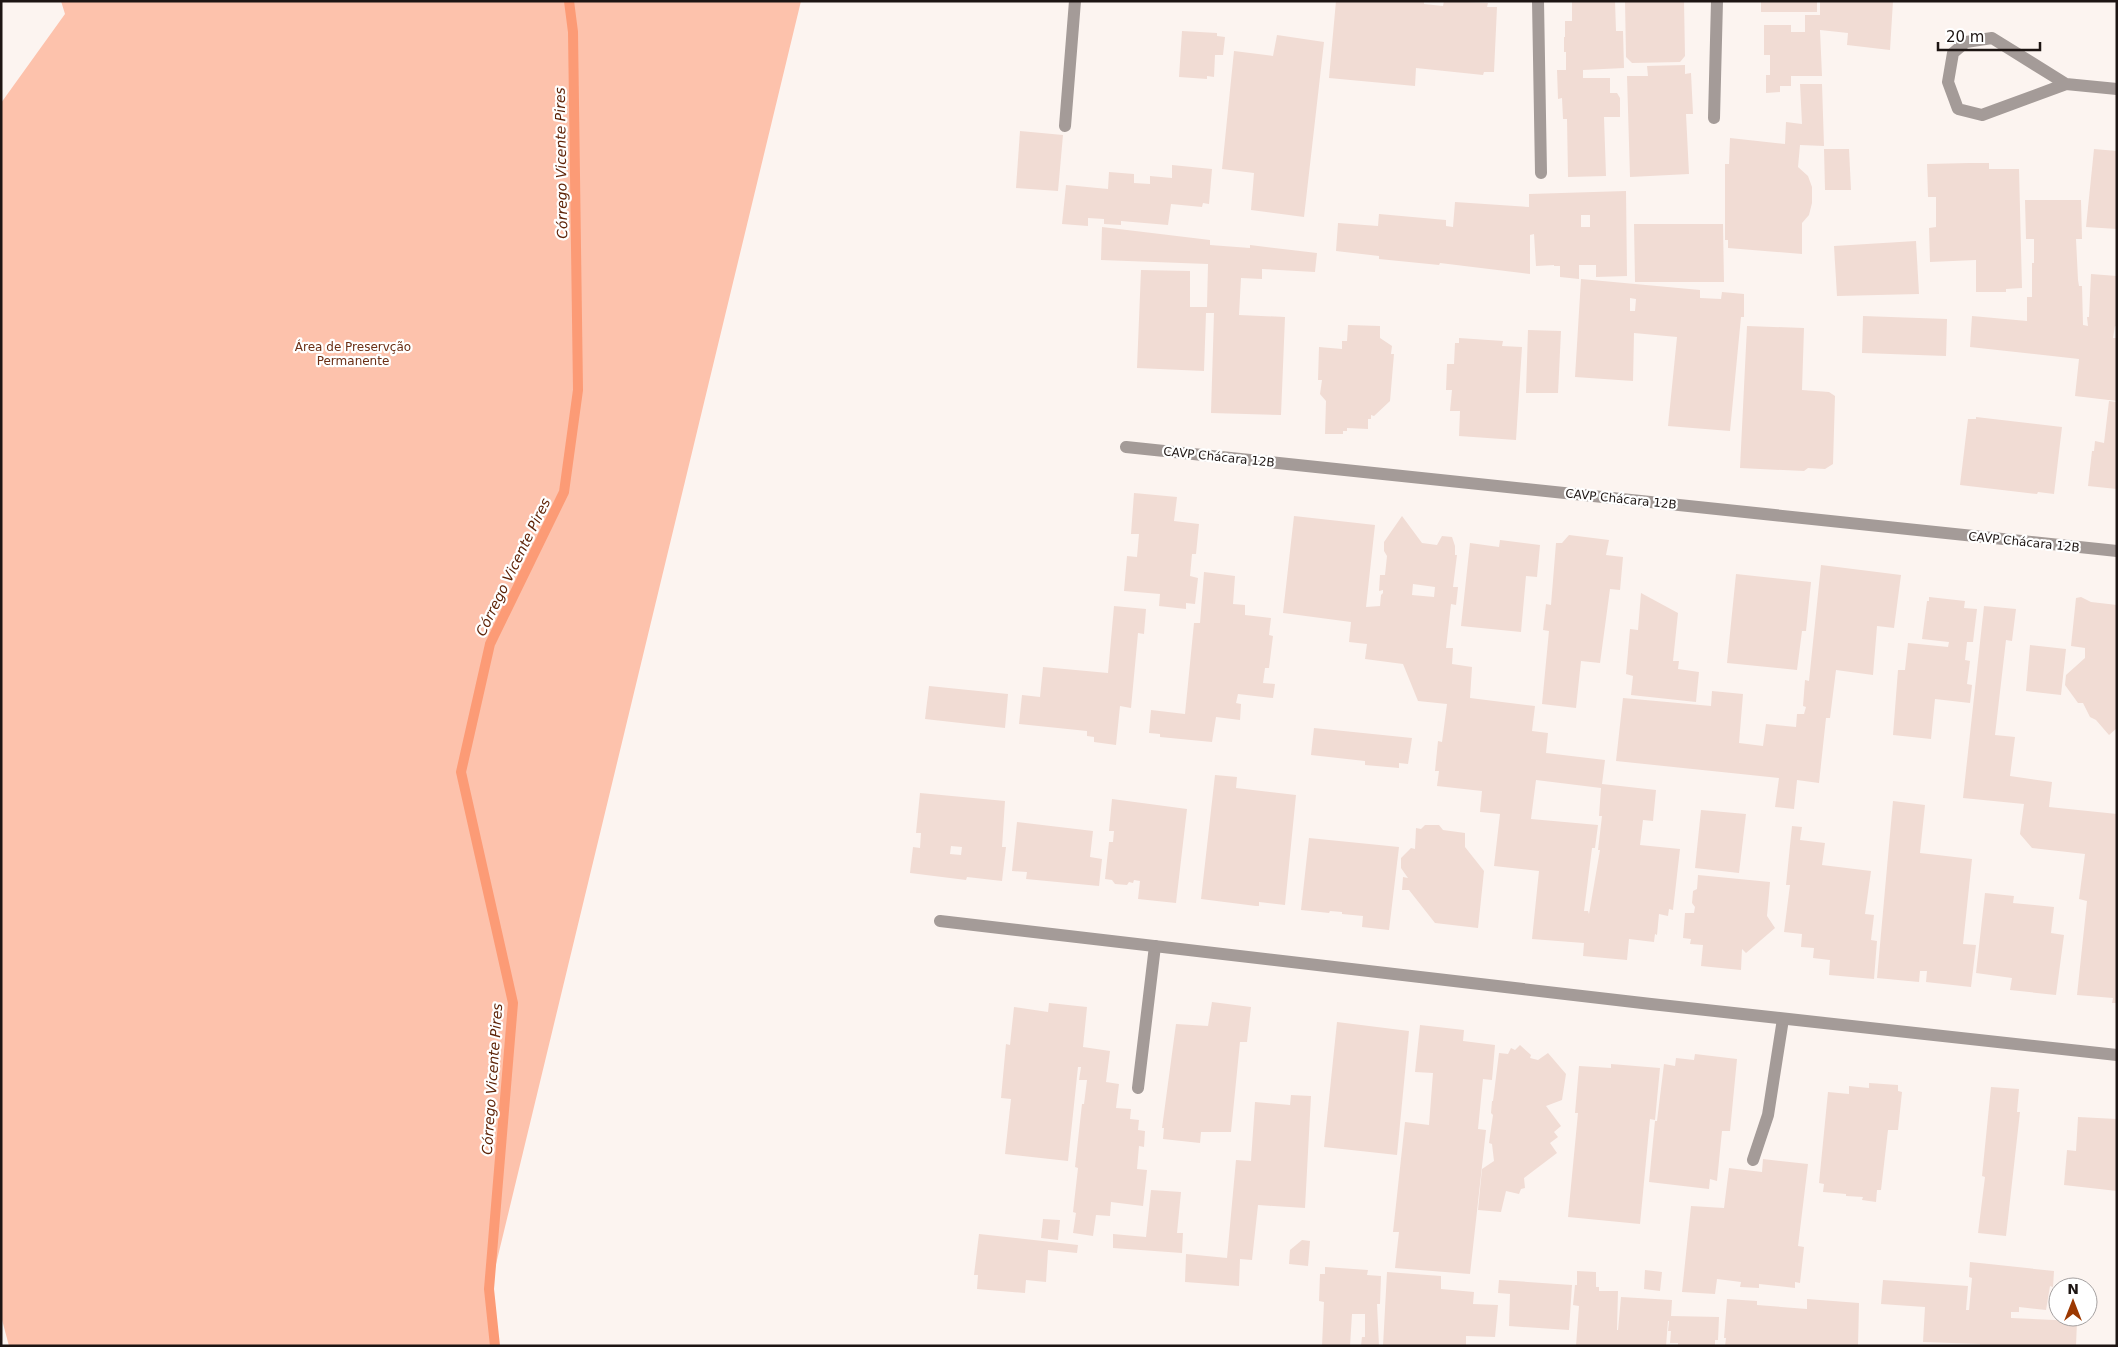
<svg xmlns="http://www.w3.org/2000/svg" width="2118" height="1347" font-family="'DejaVu Sans',sans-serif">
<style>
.green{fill:#fdc2ac}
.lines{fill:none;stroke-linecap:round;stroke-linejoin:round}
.stream{stroke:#fc9b76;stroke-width:10}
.building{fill:#f1dcd4;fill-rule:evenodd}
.service{stroke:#a49b98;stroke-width:12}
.minor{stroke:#a49b98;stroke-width:12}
.labels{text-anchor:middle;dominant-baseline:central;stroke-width:4.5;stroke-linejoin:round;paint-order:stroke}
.park-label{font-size:12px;fill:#6b2f15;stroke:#fff}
.street-label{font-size:12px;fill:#1d1513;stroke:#fff}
.water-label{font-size:14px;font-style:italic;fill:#5e2307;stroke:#fff}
</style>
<rect width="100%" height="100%" fill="#fcf4f0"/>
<path class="green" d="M61 1H801L490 1289 495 1346H9L1 1316V103L65 14Z"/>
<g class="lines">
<path class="stream" d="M495 1346 489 1289 513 1003 461 772 490 644 564 492 578 390 573 32 569 1"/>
</g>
<g class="building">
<path d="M1336 1H1424V4L1443 6 1444 1 1488 3 1487 7H1497L1494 72H1484L1483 75 1416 68 1415 86 1329 78Z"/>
<path d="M1572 1H1615L1616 31H1623L1624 68 1583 70V78H1610V93H1617L1620 98V117H1604L1606 176 1568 177 1567 119H1563L1562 98 1558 99 1557 70H1566V52H1564V37H1565V21H1572Z"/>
<path d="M1625 1H1684L1685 56 1680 62 1632 63 1626 57Z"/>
<rect x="1761" y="1" width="56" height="11"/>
<path d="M1820 1H1893L1890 50 1847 45 1848 33 1820 30 1822 76H1791V86H1780V92L1766 93V75H1770V55H1764V25H1791V32H1805V15H1820Z"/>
<path d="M1182 31 1217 33V36L1225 37 1223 55H1215L1214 77 1207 76V79L1179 77Z"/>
<path d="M1277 35 1324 42 1304 217 1251 210 1254 173 1222 169 1234 51 1273 56Z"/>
<path d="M1685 65V74L1691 73 1693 114H1686L1689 174 1630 177 1627 76H1648L1647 66Z"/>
<path d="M1800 84H1822L1824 146 1800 145 1798 167 1808 176 1812 187V203L1809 215 1802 223V254L1728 248V240H1725V164H1729L1730 138 1785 144 1786 122 1802 124Z"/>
<path d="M1020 131 1063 135 1058 191 1016 188Z"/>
<path d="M1824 149H1849L1851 190H1825Z"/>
<path d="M2094 149 2117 151V229L2086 227Z"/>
<path d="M1969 163H1989V169H2019L2022 288 2006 289V292H1976V260L1930 262 1929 228 1936 227V197H1928L1927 164Z"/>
<path d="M1172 165 1212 169 1209 204 1203 203 1202 207 1171 204 1168 225 1121 221V225L1104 224V219L1088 218V226L1062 224 1066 185 1108 189 1109 172 1134 174V183L1150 184V176L1172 178Z"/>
<path d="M1626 191 1627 276 1596 277V265H1579V279L1560 277V266H1554V265L1536 266 1534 234 1530 235V274L1440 263 1439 265 1379 259V256L1336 251 1338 223 1378 226 1379 214 1446 220V226L1453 227 1455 202 1529 207V194ZM1581 215H1590V227H1581Z"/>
<path d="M2025 200H2081L2082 239H2076L2078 280 2079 286H2082L2083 325 2088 326 2087 317H2089L2091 274 2117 276V327L2115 326 2113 338H2117V401L2075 396 2079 359 1970 347 1972 316 2027 321V297H2032V263H2034V239H2026Z"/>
<path d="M1634 224H1723L1724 282H1635Z"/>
<path d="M1102 227 1210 240V245L1250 248V245L1317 253 1315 272 1262 269V279L1241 278 1239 315 1285 317 1281 415 1211 413 1214 313H1206L1204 371 1137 368 1141 270 1190 271V307H1207L1208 264 1101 260Z"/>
<path d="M1916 241 1919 294 1837 296 1834 246Z"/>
<path d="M1581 279 1700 290V298L1721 299 1722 292 1744 294V317H1741L1730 431 1668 426 1677 337 1634 333 1633 381 1575 377ZM1630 298 1636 299 1635 311H1630Z"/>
<path d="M1863 316 1947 319 1946 356 1862 353Z"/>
<path d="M1348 325 1380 326V338L1392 346 1391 354H1394L1390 401 1374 416 1371 415V419H1368V429L1347 428V431H1343V434H1325L1326 401 1320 394 1322 380H1318L1319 347 1342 349V341H1347Z"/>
<path d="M1747 326 1804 328 1802 390 1829 392 1835 396 1833 464 1825 469 1808 468 1804 471 1740 468Z"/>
<path d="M1528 330 1561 331 1558 393H1526Z"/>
<path d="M1459 338 1503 341 1502 346 1522 347 1516 440 1459 436 1460 411H1450L1452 390H1446L1447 364H1454L1455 343H1459Z"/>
<path d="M2109 401 2117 402V489L2088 486 2092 451H2094L2095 441 2104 443Z"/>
<path d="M1976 417 2062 427 2054 494 2038 492 2037 494 1960 485 1968 419H1976Z"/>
<path d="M1134 493 1177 497 1174 521 1199 524 1196 554H1192L1190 576 1198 578 1195 604 1186 603V609L1159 606 1160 594 1124 591 1127 556 1137 557 1139 534H1131Z"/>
<path d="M1294 516 1375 525 1366 607 1380 606 1381 595 1383 593V590L1379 591 1380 575H1385L1387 556 1384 551V542L1402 516 1422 543 1437 545 1442 536 1452 537 1455 546V555H1457L1453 587H1458L1456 605 1451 604 1446 648H1453L1452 664 1472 667 1470 698 1535 706 1532 731 1548 733 1546 753 1605 760 1602 784 1656 790 1653 821 1643 820 1640 845 1680 849 1673 910 1669 909 1668 916 1659 914 1657 935 1655 934 1654 942 1629 939 1627 960 1583 956 1584 943 1532 939 1539 871 1494 866 1500 814 1480 812 1482 791 1437 786 1439 771H1435L1438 741 1442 742 1447 704 1418 701 1403 664 1365 659 1367 644 1349 642 1351 622 1283 613ZM1413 584 1435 587 1434 597 1412 595ZM1536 780 1601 788 1599 816H1602L1598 850H1600L1589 914 1588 911H1584L1592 848H1595L1598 825 1531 819Z"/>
<path d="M1569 535 1609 540 1606 555 1623 557 1620 590 1610 589 1600 663 1581 661 1576 708 1542 704 1549 631 1543 630 1546 604 1551 605 1556 543H1562Z"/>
<path d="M1500 540 1540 545 1537 577 1526 576 1521 632 1461 626 1470 543 1499 547Z"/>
<path d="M1821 565 1901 575 1894 628 1877 626 1873 675 1836 670 1830 718H1826L1819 783 1797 780 1794 809 1775 807 1779 778 1616 761 1623 698 1711 706 1712 691 1743 694 1739 743 1763 746 1766 724 1796 727 1797 714H1804L1806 707 1803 706 1805 680 1809 681Z"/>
<path d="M1204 572 1235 576 1233 604 1245 605V615L1271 618 1269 635 1273 636 1269 668H1265L1263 683 1275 684 1273 698 1238 694 1236 703 1241 704 1240 720 1216 717 1212 742 1160 737V734L1149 733 1151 710 1185 714 1194 623H1200Z"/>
<path d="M1736 574 1811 582 1806 631H1802L1797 670 1727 663Z"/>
<path d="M1641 593 1678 613 1673 661H1679L1678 669 1699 672 1696 702 1631 695 1633 676 1626 674 1630 629 1638 630Z"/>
<path d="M1929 597 1965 601 1964 608 1977 609 1973 642H1967L1965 660 1970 661 1967 684 1972 685 1970 703 1935 699 1931 739 1893 735 1898 670H1905L1908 643 1948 647 1949 642 1922 639 1927 601H1929Z"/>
<path d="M2081 597 2091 602 2117 605V728L2109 735 2096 720 2090 717 2083 703H2078L2065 685 2066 675 2085 658V648L2071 646 2076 598Z"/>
<path d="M1114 606 1146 609 1144 634 1138 633 1131 708 1120 706 1116 745 1094 742V737L1087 736V731L1019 724 1022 695 1040 697 1043 667 1108 673Z"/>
<path d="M1984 606 2016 609 2012 641 2006 640 1995 735 2015 737 2010 776 2052 782 2049 807 2117 814V1003H2112L2113 998 2077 995 2087 901 2079 899 2085 854 2032 848 2020 834 2024 804 1963 798Z"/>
<path d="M2030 645 2066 649 2061 695 2026 691Z"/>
<path d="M929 686 1008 694 1005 728 925 719Z"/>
<path d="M1314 728 1412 738 1408 764 1399 763V768L1365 765V761L1311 755Z"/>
<path d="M1215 775 1237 777 1236 788 1296 795 1285 905 1259 902V906H1256L1201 899Z"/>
<path d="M920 793 1005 801 1002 847H1006L1002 881 967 877 966 880 910 873 913 847 920 848 921 833H916ZM951 846 962 847 961 855 950 854Z"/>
<path d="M1112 799 1187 809 1176 903 1138 899 1140 881 1134 880 1133 883 1129 882 1127 885 1115 884 1112 880 1105 879 1109 842H1113L1114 831H1109Z"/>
<path d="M1893 801 1925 805 1920 853 1972 859 1963 944 1976 945 1971 987 1926 982 1927 971H1920L1919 982 1877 978Z"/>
<path d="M1701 810 1746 814 1739 873 1695 868Z"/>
<path d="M1017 822 1093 831 1090 857 1102 859 1099 886 1026 879 1027 872 1012 871Z"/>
<path d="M1425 825H1439L1443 830 1465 833V847L1484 871 1478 928 1435 923 1409 890H1402L1403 877 1408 878 1401 868V858L1411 848 1415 849 1416 828 1421 829Z"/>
<path d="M1792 826 1802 827 1800 840 1825 843 1822 865 1871 871 1865 914 1874 915 1871 940 1877 941 1874 979 1829 975 1830 960 1813 958 1814 948 1801 947 1802 934 1784 932 1790 885H1786Z"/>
<path d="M1309 838 1399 847 1389 930 1362 927 1363 916 1342 914V912L1330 911 1329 913 1301 910Z"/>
<path d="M1698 875 1770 882 1767 916 1775 928 1746 953 1742 949 1741 970 1701 966 1703 945 1690 944 1691 939 1683 938 1685 913H1694L1695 907 1692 903 1693 891 1697 889Z"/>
<path d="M1985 893 2014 896 2013 903 2054 907 2051 933 2064 935 2056 995 2010 990 2012 978 1976 973Z"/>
<path d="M1212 1002 1251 1007 1247 1042H1240L1231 1132H1201L1200 1143 1163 1139 1164 1128H1162L1176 1024 1208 1026Z"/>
<path d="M1049 1003 1087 1007 1083 1047 1110 1051 1106 1082 1119 1084 1116 1108 1131 1109 1130 1119 1139 1120 1138 1130 1145 1131 1144 1147 1139 1146 1137 1169 1147 1170 1143 1206 1111 1202 1110 1216 1096 1215 1093 1236 1073 1233 1076 1213 1073 1212 1078 1168 1075 1167 1082 1104H1084L1087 1080H1079L1081 1067H1078L1068 1161 1005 1154 1011 1099 1001 1098 1006 1044 1010 1045 1014 1007 1048 1012Z"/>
<path d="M1337 1022 1409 1031 1397 1155 1324 1147Z"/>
<path d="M1420 1025 1464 1030 1463 1041 1495 1045 1492 1080 1483 1079 1478 1129 1486 1130 1470 1274 1395 1268 1399 1232H1393L1405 1122 1429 1125 1433 1073 1415 1072Z"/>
<path d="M1520 1045 1531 1055 1530 1058 1538 1060 1548 1053 1566 1074 1562 1100 1546 1106 1561 1126 1554 1132 1558 1137 1550 1143 1557 1153 1524 1178 1525 1188 1521 1189 1519 1194 1506 1191 1501 1212 1478 1210 1482 1169 1494 1161 1492 1144 1489 1143 1493 1115 1491 1113 1492 1101H1493L1499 1053 1508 1054 1511 1048 1515 1050Z"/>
<path d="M1695 1054 1737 1059 1730 1131H1722L1717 1181 1710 1179 1709 1189 1649 1182 1655 1121H1657L1664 1064 1675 1066 1676 1058 1694 1060Z"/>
<path d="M1611 1064 1660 1068 1655 1120 1650 1119 1640 1224 1568 1217 1578 1113H1575L1579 1066 1611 1068Z"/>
<path d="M1869 1083 1898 1085V1091L1902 1092 1898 1130H1888L1881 1190H1877L1876 1202 1862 1200 1863 1197 1846 1196V1194L1823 1192 1824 1184 1819 1183 1828 1092 1849 1094V1086L1869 1088Z"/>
<path d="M1991 1087 2019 1089 2017 1112H2020L2006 1236 1978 1233 1985 1177 1982 1176Z"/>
<path d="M1291 1095 1311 1096 1305 1208 1258 1205 1252 1260 1240 1259 1239 1286 1185 1282 1186 1254 1227 1258 1236 1160 1251 1161 1255 1102 1290 1105Z"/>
<path d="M2078 1117 2117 1119V1191L2064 1185 2067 1150 2076 1151Z"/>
<path d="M1763 1159 1808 1164 1798 1246 1804 1247 1800 1283 1795 1282V1288L1759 1284V1288L1740 1287 1741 1282 1717 1279 1715 1294 1682 1292 1691 1206 1724 1208 1729 1168 1762 1172Z"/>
<path d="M1151 1190 1181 1192 1177 1233H1183L1182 1253 1113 1248V1234L1146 1237Z"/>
<path d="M1043 1219 1060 1220 1058 1240 1041 1238Z"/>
<path d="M979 1234 1078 1245 1077 1253 1048 1250 1046 1282 1026 1280 1025 1293 977 1289 978 1275H974Z"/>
<path d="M1302 1240 1310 1241 1308 1266 1289 1264 1290 1250Z"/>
<path d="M1970 1262 2054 1271 2053 1287 2050 1286 2046 1310 2019 1307V1312H2011V1318L2077 1321 2076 1346H1980V1344L1923 1342 1925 1307 1881 1304 1883 1280 1968 1286 1966 1310H1969L1972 1278 1969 1277Z"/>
<path d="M1325 1267 1368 1270 1367 1275 1381 1276 1380 1304H1377L1379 1346H1361L1362 1337H1365V1314H1352L1350 1346H1322L1324 1302 1319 1301 1320 1274H1325Z"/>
<path d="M1645 1270 1662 1272 1660 1291 1644 1289Z"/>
<path d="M1577 1271 1596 1272V1287H1599V1291H1618L1617 1330H1618L1621 1297 1672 1300 1671 1316 1719 1317 1718 1340H1715V1346H1678V1343H1670L1671 1331H1668L1669 1321H1668L1666 1346H1576L1579 1306 1573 1305 1575 1285H1577Z"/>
<path d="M1387 1272 1441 1276V1289L1474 1292 1473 1304 1498 1305 1495 1337 1466 1336V1346H1383Z"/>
<path d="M1499 1280 1572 1285 1569 1330 1509 1326 1510 1294 1498 1293Z"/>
<path d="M1727 1299 1757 1301V1305L1807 1309V1299L1859 1303 1858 1346H1725L1726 1338H1724Z"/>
</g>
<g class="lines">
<g class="service">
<path d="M1138 1088 1155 946"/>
<path d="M1753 1160 1768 1115 1783 1019"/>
</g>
<g class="minor">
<path d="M1538 1 1541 173"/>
<path d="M2066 84 1992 38 1966 42 1953 53 1948 82 1958 109 1982 115 2066 84 2117 89"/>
<path d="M1714 118 1717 1"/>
<path d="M1065 126 1075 1"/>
<path d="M1126 447 2117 551"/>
<path d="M940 921 1651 1004 2117 1055"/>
</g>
</g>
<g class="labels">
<g class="park-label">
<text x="353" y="347">Área de Preservção<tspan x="353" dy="14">Permanente</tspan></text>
</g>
<g class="street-label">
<text transform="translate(1219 457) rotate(6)">CAVP Chácara 12B</text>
<text transform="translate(1621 499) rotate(6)">CAVP Chácara 12B</text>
<text transform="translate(2024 542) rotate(6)">CAVP Chácara 12B</text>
</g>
<g class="water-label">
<text transform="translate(561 163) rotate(-91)">Córrego Vicente Pires</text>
<text transform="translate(513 567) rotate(-64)">Córrego Vicente Pires</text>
<text transform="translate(492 1079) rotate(-86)">Córrego Vicente Pires</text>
</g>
</g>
<rect width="2118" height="1347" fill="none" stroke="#1d1513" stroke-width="5"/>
<g transform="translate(2073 1302)"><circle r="24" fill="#ffffff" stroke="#a5a1a1"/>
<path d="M0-4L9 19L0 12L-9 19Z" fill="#9c3801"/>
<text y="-8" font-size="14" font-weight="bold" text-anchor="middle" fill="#1d1513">N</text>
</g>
<path d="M1938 42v8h102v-8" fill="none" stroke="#1d1513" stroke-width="2.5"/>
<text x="1946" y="42" font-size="15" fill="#1d1513" stroke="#ffffff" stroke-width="4" paint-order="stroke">20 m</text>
</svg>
